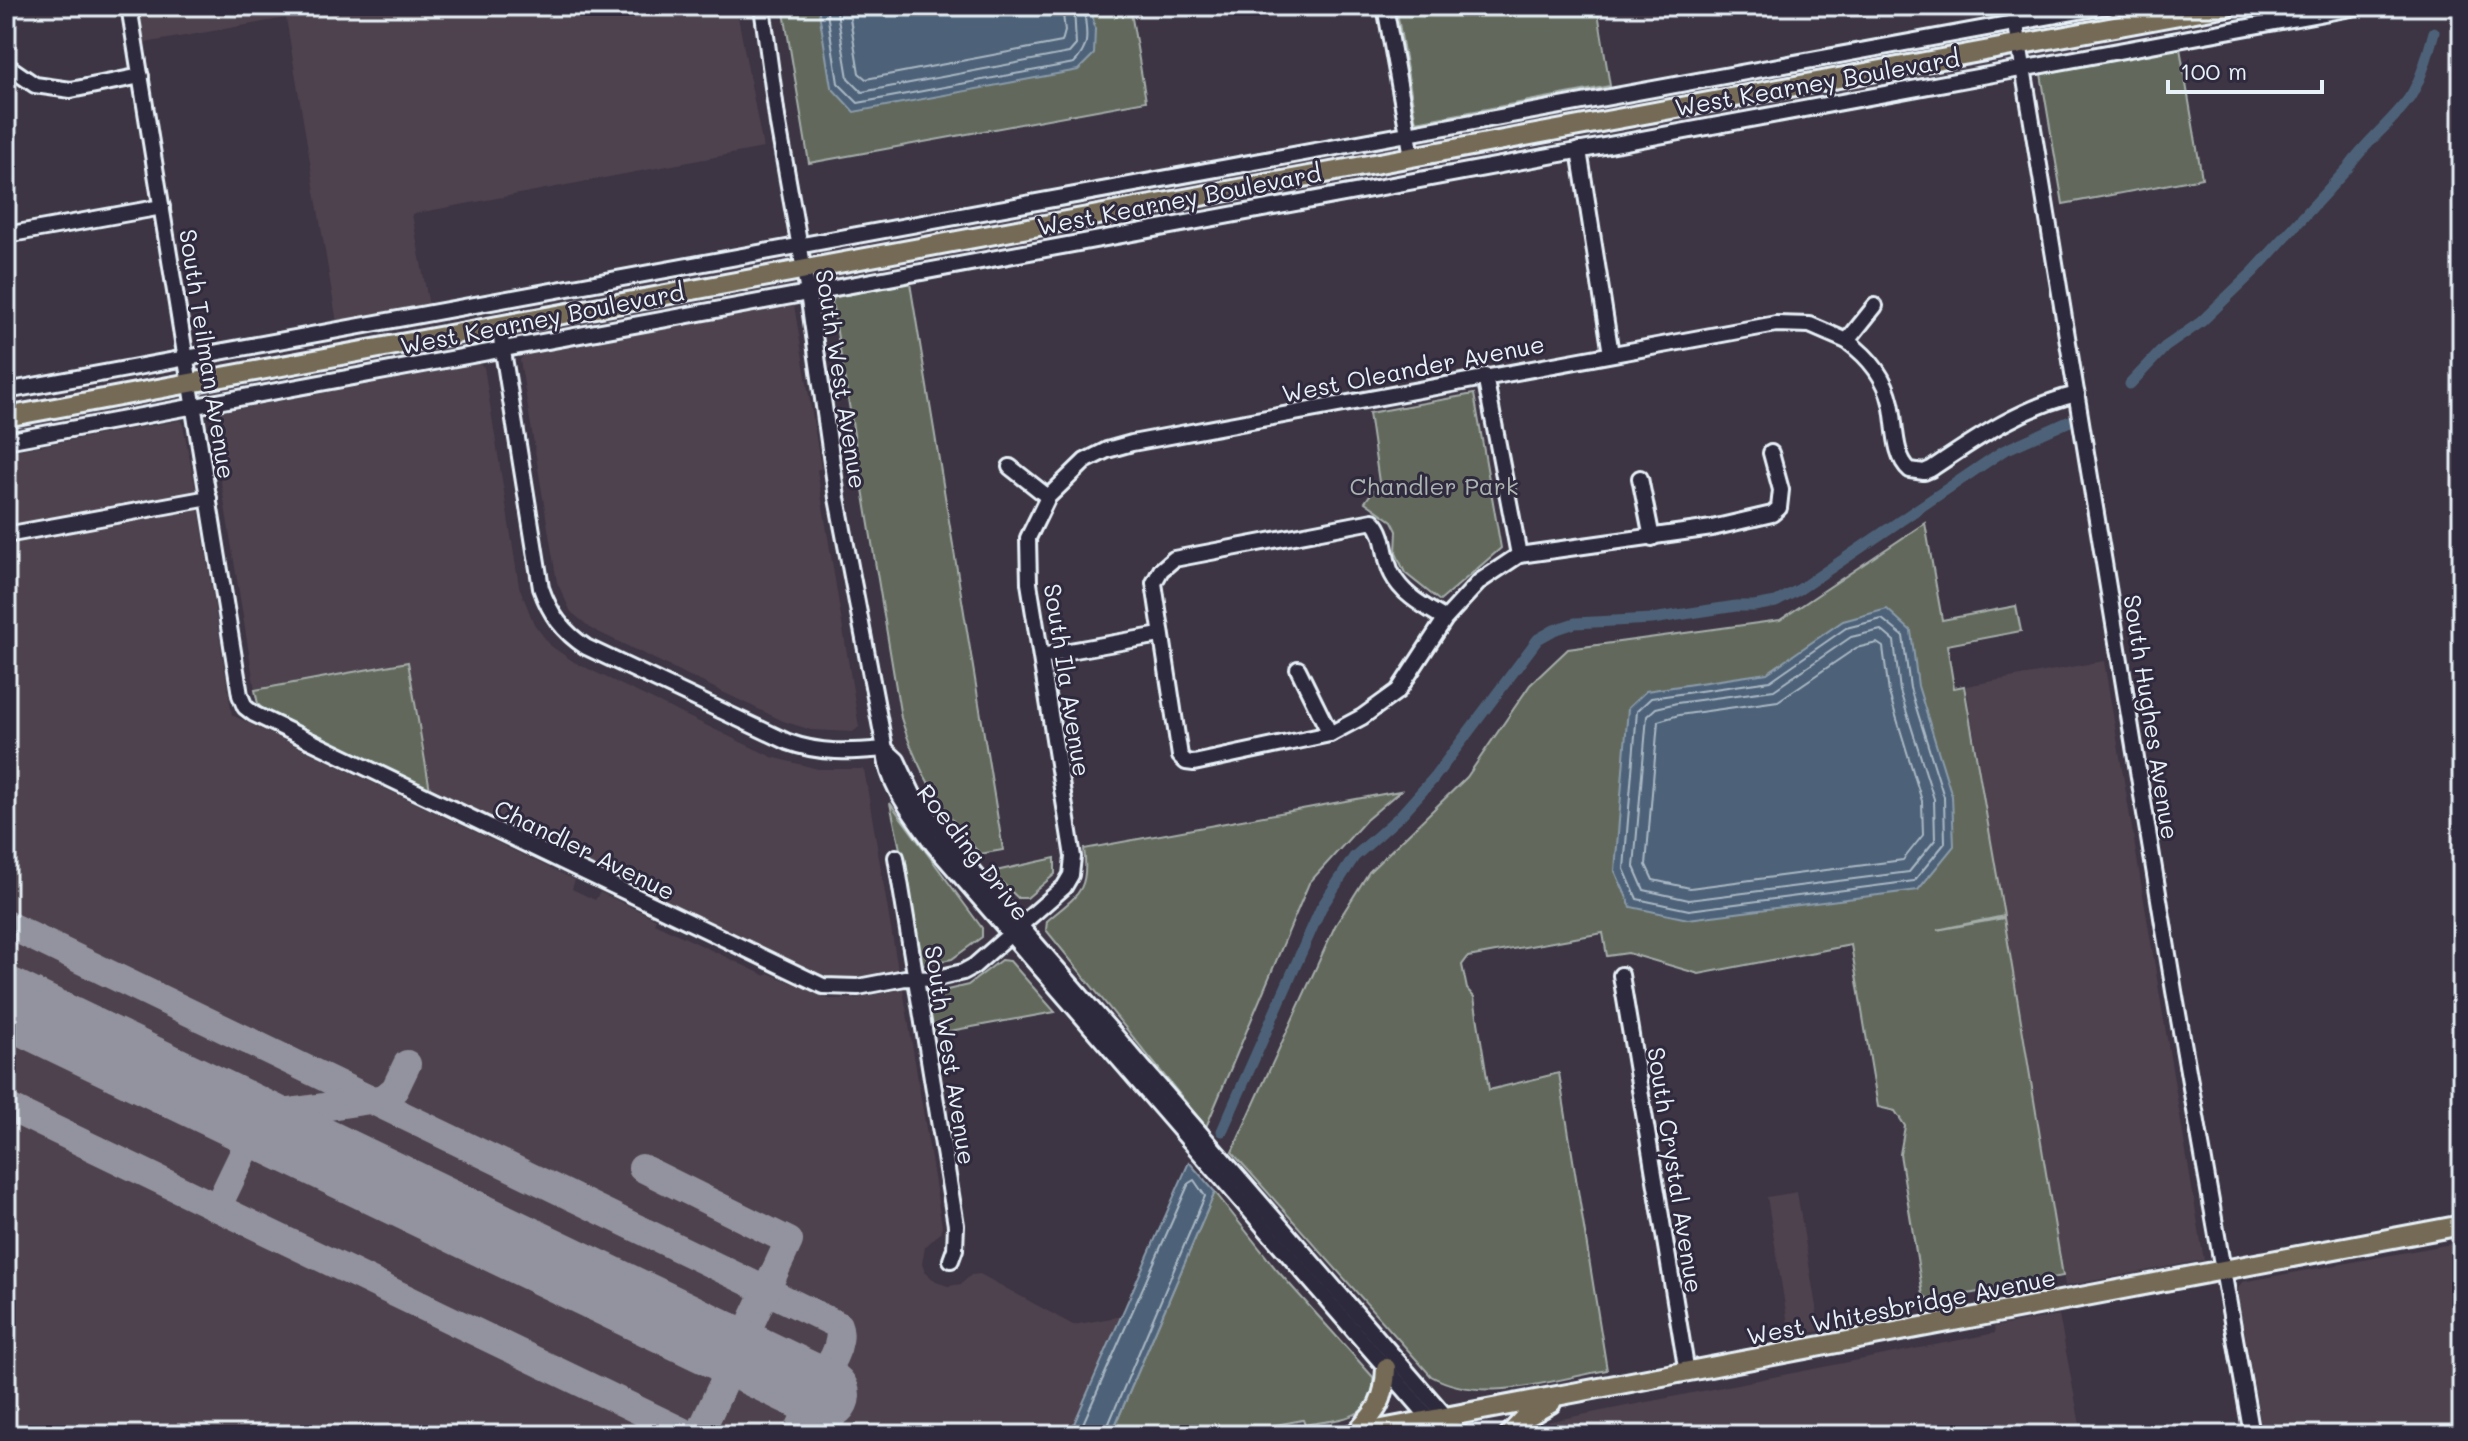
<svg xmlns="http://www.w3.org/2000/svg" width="2468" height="1441" font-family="Mali,sans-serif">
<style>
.built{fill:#4e424d}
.green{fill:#62695c;stroke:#a5adaa;stroke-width:2}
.water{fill:#4d6278;stroke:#8b9bab;stroke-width:2}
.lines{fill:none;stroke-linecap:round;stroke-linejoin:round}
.shore{stroke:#aab8c5;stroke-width:2}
.canal{stroke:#4d6278;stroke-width:11}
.taxiway{stroke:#92939e;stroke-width:28}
.runway{stroke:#92939e;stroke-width:70}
.minor-casing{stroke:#e8f1f8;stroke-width:20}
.major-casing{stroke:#e8f1f8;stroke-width:24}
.minor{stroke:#2f2a3d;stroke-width:14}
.major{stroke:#746b55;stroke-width:18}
.labels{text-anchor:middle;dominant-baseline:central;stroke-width:6;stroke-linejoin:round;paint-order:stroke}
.street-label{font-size:24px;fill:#e8f1f8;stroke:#2f2a3d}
.park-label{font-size:24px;fill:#acb4b2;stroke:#2f2a3d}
</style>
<rect width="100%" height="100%" fill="#3d3544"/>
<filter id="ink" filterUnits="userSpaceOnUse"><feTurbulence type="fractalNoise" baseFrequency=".0125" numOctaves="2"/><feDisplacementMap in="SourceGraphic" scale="16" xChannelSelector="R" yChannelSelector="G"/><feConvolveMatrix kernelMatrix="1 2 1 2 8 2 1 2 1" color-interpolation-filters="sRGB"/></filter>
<g filter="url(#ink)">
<g class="built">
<path d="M128 6H736L763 148 412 214 429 306 337 323 286 18 134 45Z"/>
<path d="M794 305 821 468 817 470 859 727 853 732 811 730 783 721 592 629 571 612 557 582 520 360 523 356Z"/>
<path d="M479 364 484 367 519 586 534 624 551 646 574 662 772 757 818 769H864L898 970 841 979 814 975 430 790 408 662 255 690 210 414Z"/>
<path d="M182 420 196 491 187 493 190 510 199 509 232 715 575 880 572 889 595 900 600 892 656 919 654 923 766 976 768 973 830 999 856 998 903 989 942 1226 940 1233 925 1247 922 1264 925 1272 936 1282 948 1286 961 1284 971 1275 980 1274 1073 1325 1122 1316 1069 1435H6V452Z"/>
<path d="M2104 661 2204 1260 2065 1286 1966 686Z"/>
<path d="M1797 1192 1820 1331 1790 1336 1767 1197Z"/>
<path d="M2462 1242V1435H2263L2237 1290 2242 1282Z"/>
<path d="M2059 1315 2082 1435H1520L1536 1424 1995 1333 1994 1327Z"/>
</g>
<g class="green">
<path d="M783 6H1130L1146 101 809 163Z"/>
<path d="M1396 6H1597L1610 86 1416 122Z"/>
<path d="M2180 48 2202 178 2063 204 2041 74Z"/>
<path d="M910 283 1003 850 980 854C943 813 917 771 901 718L832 302 835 297Z"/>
<path d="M1474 394 1501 548 1440 601 1405 573 1396 553 1397 531 1392 521 1365 502 1379 482 1369 413Z"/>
<path d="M1925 523 1942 620 2016 606 2021 631 1947 645 1954 688 1964 686 2004 916 1937 930 2004 918 2063 1276 1931 1301 1923 1295 1900 1154 1905 1126 1895 1111 1878 1107 1851 945 1699 974 1628 953 1607 956 1603 933 1468 957 1462 965 1467 989 1474 997 1489 1090 1559 1073 1607 1370C1551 1380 1483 1405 1431 1376L1232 1152 1335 926 1369 872 1467 777 1530 685 1568 649 1780 620Z"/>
<path d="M408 662 430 790 264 711 258 704 255 690Z"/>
<path d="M1400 791 1366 820 1309 883 1206 1127 1046 930 1047 921C1077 895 1090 892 1084 849Z"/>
<path d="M890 803 982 928V937L952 959 922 965 910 895Z"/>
<path d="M1055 858V874L1027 898H1018L991 872Z"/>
<path d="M1001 960 1010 961 1055 1012 933 1034 926 995 968 985Z"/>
<path d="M1215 1192 1276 1269 1373 1377C1378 1421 1336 1419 1305 1425L1303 1420 1222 1435H1111Z"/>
</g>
<g class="water">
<path d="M818 6H1091L1095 29 1094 54 1078 70 854 112 831 87Z"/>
<path d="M1887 609 1911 631 1918 686 1952 796 1954 846 1918 890 1688 919 1631 907 1615 871 1628 708 1646 691 1767 673 1843 621Z"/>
<path d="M1189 1162 1215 1192 1111 1435H1069Z"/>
</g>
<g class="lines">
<g class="shore">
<path d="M826 6 838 83 858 103 1074 63C1093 44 1085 30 1084 6"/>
<path d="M836 6 848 78 862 92 1069 53 1076 45 1074 6"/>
<path d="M848 6 859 73 866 79 1062 42 1065 31 1062 6"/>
<path d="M1882 619 1903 636 1910 688 1944 797 1945 843 1914 881 1689 910 1637 899 1624 869 1637 711 1651 698 1770 681 1846 628Z"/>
<path d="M1881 630 1894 641 1900 691 1934 799 1935 840 1909 872 1689 900 1644 890 1634 867 1647 716 1656 708 1677 703 1774 690 1851 637Z"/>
<path d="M1877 643 1883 647 1889 693 1922 801 1923 835 1903 860 1690 888 1653 880 1646 865 1658 721 1679 715 1778 701 1856 648Z"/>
<path d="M1078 1435 1189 1183 1194 1180 1205 1196 1104 1435"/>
</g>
<g class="canal">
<path d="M2130 384 2165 347 2201 322 2253 272 2348 168C2365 142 2392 123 2410 97 2422 78 2428 53 2434 32"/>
<path d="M1222 1131 1321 908 1354 857 1400 816 1433 779 1538 639 1554 630 1575 623 1652 619 1736 606H1754L1776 602 1800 589 2003 451 2070 421"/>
</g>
<g class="taxiway">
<path d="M6 924 838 1325C845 1341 829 1374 812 1379 803 1382 795 1379 786 1377"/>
<path d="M6 1106 690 1435"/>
<path d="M248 1118 384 1098 395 1089 407 1064"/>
<path d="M642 1168 789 1241 699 1435"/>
<path d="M217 1208 258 1123"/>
<path d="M786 1377C817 1397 811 1405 796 1435"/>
</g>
<path class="runway" d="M6 1002 825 1395"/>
<defs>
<g id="minor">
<path d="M129 6 240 695 245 707 254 714 823 986 858 987 905 978 933 979 963 972 974 966 1064 887 1071 875 1073 857 1029 583 1028 538 1048 497 1085 461 1107 450 1132 443 1776 324 1810 325 1847 341"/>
<path d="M766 6 763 14 778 124 808 293 837 498 885 749C886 785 914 817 934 846L1444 1435"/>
<path d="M1385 6 1412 156"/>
<path d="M2013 6 2174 991 2252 1435"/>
<path d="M6 65 35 85 71 90 141 76"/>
<path d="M1579 150 1611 354"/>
<path d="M6 235 162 207"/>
<path d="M1875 306 1847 341C1869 357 1885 376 1891 403 1896 423 1893 456 1910 470L1924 472 1931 469C1977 438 2022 407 2077 394"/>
<path d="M499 326 541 588C550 614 563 632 586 647L788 742C821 754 850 752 885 749"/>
<path d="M1485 376 1519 555"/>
<path d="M6 391 2106 6"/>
<path d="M6 441 2362 6"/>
<path d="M1010 467 1048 497"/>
<path d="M1640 478 1652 538"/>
<path d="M6 535 209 498"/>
<path d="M1445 619C1426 607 1403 596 1392 574 1383 557 1387 535 1373 521L1174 559 1161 570 1154 583 1180 756 1186 762 1194 763 1330 734 1362 717 1398 691 1445 619 1480 581 1519 555 1712 528 1772 514 1779 508 1781 490 1771 453"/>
<path d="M1041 656 1160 635"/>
<path d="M1298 669 1330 734"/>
<path d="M885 749 897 760 913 794 946 840 1462 1435"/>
<path d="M896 857 956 1225 955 1249 951 1260"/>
<path d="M1621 975 1687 1373"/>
</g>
<g id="major">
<path d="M6 417 2228 6"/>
<path d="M1355 1434C1377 1411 1385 1401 1386 1368"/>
<path d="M1350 1435 2462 1225"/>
<path d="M1509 1435 1525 1418 1551 1403"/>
</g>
</defs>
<use href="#minor" class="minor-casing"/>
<use href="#major" class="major-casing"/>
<use href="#minor" class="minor"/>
<use href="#major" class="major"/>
</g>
</g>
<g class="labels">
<g class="street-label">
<text transform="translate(1817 82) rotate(-10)">West Kearney Boulevard</text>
<text transform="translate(1179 199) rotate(-11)">West Kearney Boulevard</text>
<text transform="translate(542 318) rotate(-11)">West Kearney Boulevard</text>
<text transform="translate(208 354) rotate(81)">South Teilman Avenue</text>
<text transform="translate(1413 368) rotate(-11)">West Oleander Avenue</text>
<text transform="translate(842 379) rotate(81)">South West Avenue</text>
<text transform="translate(1068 680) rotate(81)">South Ila Avenue</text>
<text transform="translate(2152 717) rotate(81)">South Hughes Avenue</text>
<text transform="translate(585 849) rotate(26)">Chandler Avenue</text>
<text transform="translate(974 852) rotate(52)">Roeding Drive</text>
<text transform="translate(951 1055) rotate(81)">South West Avenue</text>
<text transform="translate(1676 1170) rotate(81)">South Crystal Avenue</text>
<text transform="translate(1901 1306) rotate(-11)">West Whitesbridge Avenue</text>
</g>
<g class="park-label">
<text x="1434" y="485">Chandler Park</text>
</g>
</g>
<rect width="2468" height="1441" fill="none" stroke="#2f2a3d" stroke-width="32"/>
<rect x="16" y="16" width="2436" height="1409" fill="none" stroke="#e8f1f8" stroke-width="3" filter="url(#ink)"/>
<path d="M2168 80v12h154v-12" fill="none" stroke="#e8f1f8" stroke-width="4"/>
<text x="2180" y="80" font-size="24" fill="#e8f1f8" stroke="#2f2a3d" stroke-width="6" paint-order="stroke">100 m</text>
</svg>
